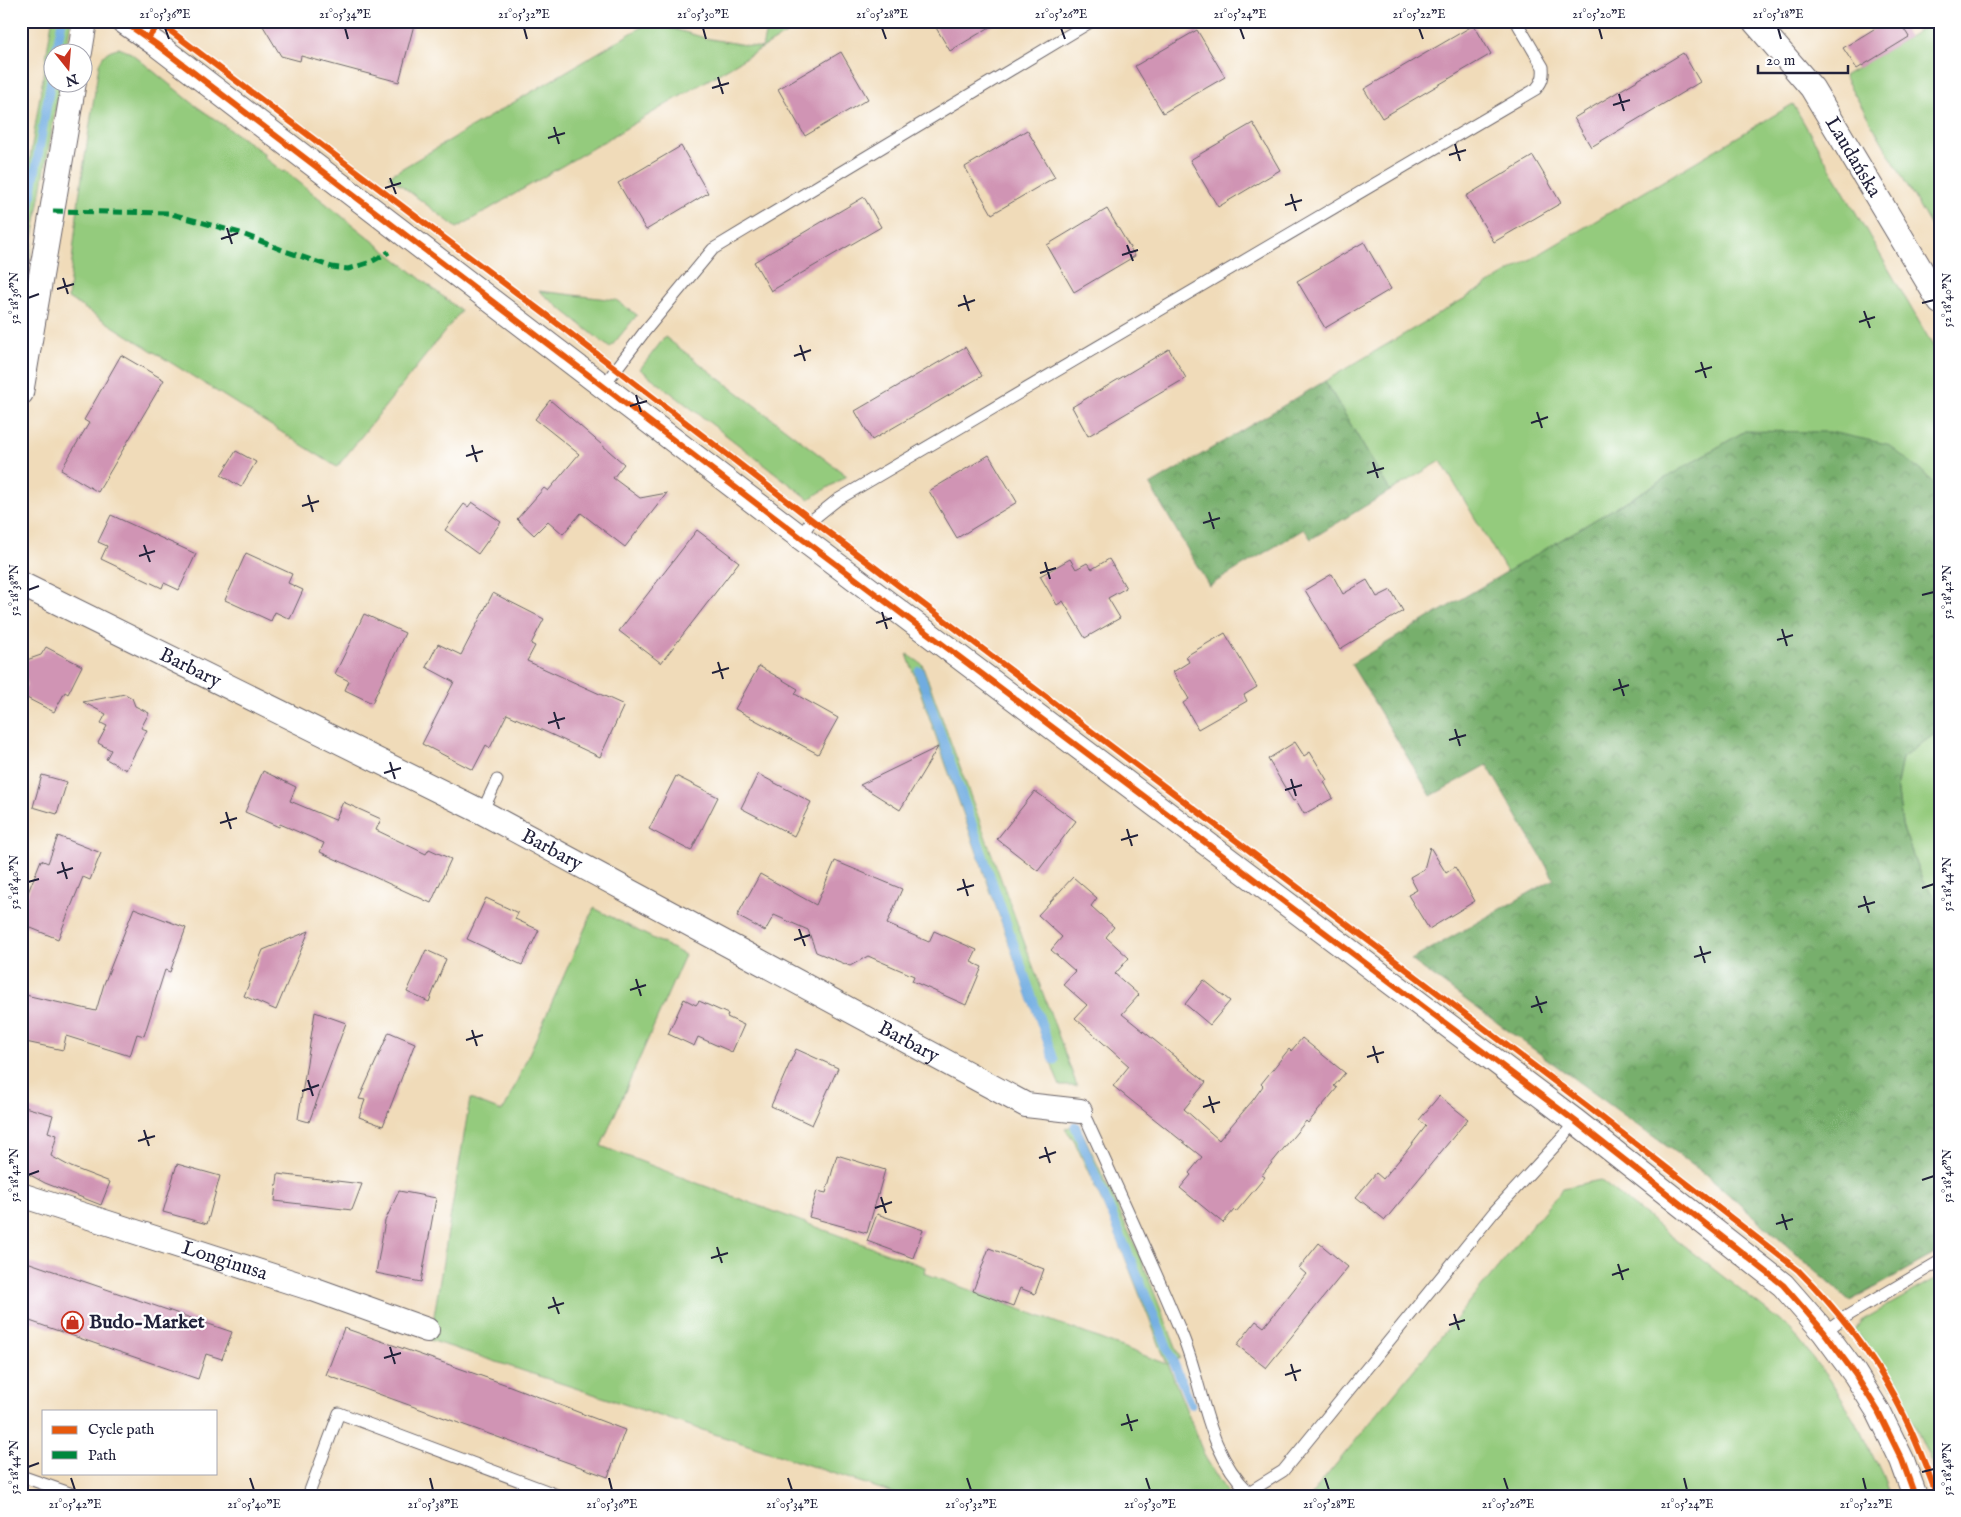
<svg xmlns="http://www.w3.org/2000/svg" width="1961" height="1517" font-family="'IM FELL English',serif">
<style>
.grass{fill:#94cb7d;stroke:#5b765c}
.forest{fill:url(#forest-crowns);stroke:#4c6854}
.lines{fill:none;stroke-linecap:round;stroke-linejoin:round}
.stream{stroke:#70ace1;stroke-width:9}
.building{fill:#d094b4}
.service-casing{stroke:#6a6367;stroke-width:13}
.minor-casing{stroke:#6a6367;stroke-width:26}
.service{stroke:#fff;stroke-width:11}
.minor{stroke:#fff;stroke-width:24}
.quiet{stroke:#00873e;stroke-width:5;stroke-dasharray:10 5;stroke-linecap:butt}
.cycleway-casing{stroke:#fff;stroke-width:9}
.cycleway{stroke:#e8590c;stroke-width:6}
.ticks{fill:none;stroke:#22223b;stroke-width:2}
.labels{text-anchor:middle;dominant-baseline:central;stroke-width:4.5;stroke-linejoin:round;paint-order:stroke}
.street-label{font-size:20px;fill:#22223b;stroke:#fff}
.poi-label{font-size:20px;font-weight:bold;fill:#22223b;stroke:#fff;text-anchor:start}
.neatline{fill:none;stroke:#22223b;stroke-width:2}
.ticks-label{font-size:12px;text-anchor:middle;fill:#22223b}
</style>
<defs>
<pattern id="forest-crowns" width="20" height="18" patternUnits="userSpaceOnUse" patternTransform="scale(1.25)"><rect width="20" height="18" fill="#77af6c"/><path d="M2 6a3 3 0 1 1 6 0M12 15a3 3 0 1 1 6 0" fill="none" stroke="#618e5a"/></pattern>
</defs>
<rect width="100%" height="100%" fill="#fff"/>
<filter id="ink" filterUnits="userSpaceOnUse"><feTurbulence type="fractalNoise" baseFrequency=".02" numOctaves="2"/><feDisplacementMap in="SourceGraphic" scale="10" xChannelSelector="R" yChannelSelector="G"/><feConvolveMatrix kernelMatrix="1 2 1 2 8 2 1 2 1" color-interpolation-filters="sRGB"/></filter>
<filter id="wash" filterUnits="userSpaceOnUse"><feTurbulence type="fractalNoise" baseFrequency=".0096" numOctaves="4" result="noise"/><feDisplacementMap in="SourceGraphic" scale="20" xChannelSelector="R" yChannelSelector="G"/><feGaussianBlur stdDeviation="1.12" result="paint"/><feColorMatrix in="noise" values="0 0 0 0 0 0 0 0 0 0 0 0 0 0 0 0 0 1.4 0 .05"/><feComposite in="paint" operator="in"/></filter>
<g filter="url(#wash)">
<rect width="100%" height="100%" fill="#f0dbb9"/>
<g class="grass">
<path d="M52 21H71L66 52H52V82L60 83 21 307V214Z"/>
<path d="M768 21H808L457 228 389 176 650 22 705 38 762 48Z"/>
<path d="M1935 21H1940V242L1844 76Z"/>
<path d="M119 48 131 53 196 106 265 154 263 156 283 172 285 171 461 311 337 467 68 298 79 197 99 64C104 53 108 50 119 48Z"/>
<path d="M1793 104 1940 358V491L1922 471 1745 431 1507 572 1441 461 1390 491 1325 381Z"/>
<path d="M539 291 616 300 637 315 610 348Z"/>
<path d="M665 337 847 476 809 499 640 369Z"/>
<path d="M907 654 922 664 1077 1086H1060L1055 1074Z"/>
<path d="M1940 730V905L1922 880 1902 825 1897 784 1902 758Z"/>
<path d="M594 908 685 955 601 1146 694 1182 925 1267 924 1273 1167 1364 1111 1222 1074 1140 1065 1129 1078 1123 1139 1254 1180 1358 1168 1364 1205 1457 1229 1496H902L430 1340 470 1099 501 1111 505 1108Z"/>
<path d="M1600 1180 1790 1329 1828 1378 1855 1419 1882 1475 1890 1496H1310L1563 1188Z"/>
<path d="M1940 1276V1485C1920 1429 1890 1378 1855 1330L1861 1321Z"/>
</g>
<g class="forest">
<path d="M1325 381 1390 491 1311 539 1304 529 1209 586 1150 485Z"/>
<path d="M1745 431 1830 432 1887 444 1922 471 1940 491V730L1902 758 1897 784 1902 825 1922 880 1940 905V1251L1850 1301 1705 1174 1411 960 1554 879 1487 765 1431 796 1351 664Z"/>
</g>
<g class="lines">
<g class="stream">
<path d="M56 52 62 21"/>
<path d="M21 255 52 74"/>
<path d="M919 671 1054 1060"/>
<path d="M1075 1126 1191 1404"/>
</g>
</g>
<g id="blocks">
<g class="building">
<path d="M260 21H415L399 82 301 56 300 61 281 56Z"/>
<path d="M932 21H1000L950 51Z"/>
<path d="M1887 21H1899L1909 37 1857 69 1843 48Z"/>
<path d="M1474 25 1491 54 1382 118 1364 89Z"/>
<path d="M1197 30 1225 77 1163 113 1135 66Z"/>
<path d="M841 52 868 99 805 136 778 89Z"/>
<path d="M1683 53 1700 82 1591 147 1574 118Z"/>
<path d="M1253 123 1280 170 1218 207 1190 160Z"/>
<path d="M1027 130 1055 177 992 214 965 167Z"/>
<path d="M681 146 708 193 646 230 618 183Z"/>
<path d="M1533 156 1561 203 1494 242 1466 196Z"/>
<path d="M864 197 881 227 771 291 754 262Z"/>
<path d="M1107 209 1135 256 1074 292 1047 245Z"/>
<path d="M1364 242 1391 289 1325 328 1297 281Z"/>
<path d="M965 347 982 376 872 440 855 411Z"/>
<path d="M1169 349 1186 378 1088 436 1072 407Z"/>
<path d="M121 355 164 380 98 492 61 470 89 423 84 420Z"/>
<path d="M550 400 624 464 613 478 640 498 667 493 625 547 581 513 563 534 548 521 534 535 517 519 544 488 548 491 579 454 535 419Z"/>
<path d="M236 451 256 462 241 487 221 475Z"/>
<path d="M989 455 1017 502 957 538 929 491Z"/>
<path d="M472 502 501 522 478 554 445 530 464 504 468 507Z"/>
<path d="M111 515 196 554 179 590 164 583 162 588 101 559 107 546 98 542Z"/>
<path d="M697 530 739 562 661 663 619 631Z"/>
<path d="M246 553 292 574 288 583 303 590 290 619 275 612 271 621 225 600Z"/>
<path d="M1070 559 1076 569 1087 563 1092 569 1109 559 1126 588 1108 598 1120 618 1085 638 1063 601 1057 605 1040 576Z"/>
<path d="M1332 574 1343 594 1367 580 1377 597 1391 590 1403 611 1340 649 1305 590Z"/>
<path d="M493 593 544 619 531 644 535 646 527 661 624 705 600 757 507 714 490 748 486 745 473 770 422 744 454 682 426 667 438 644 461 655Z"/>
<path d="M364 614 405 633 372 703 345 690 349 681 335 674Z"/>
<path d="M1225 633 1257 687 1244 695 1247 701 1198 729 1183 703 1189 699 1173 672 1189 662 1186 656Z"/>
<path d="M46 647 82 666 68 694 65 692 54 712 21 695 27 683 21 662 41 655Z"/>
<path d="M759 666 798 689 795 694 838 718 818 754 735 709Z"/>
<path d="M125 694 132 698 135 706 149 713 141 728 147 730 126 770 106 759 111 750 98 743 107 726 101 723 106 714 83 702Z"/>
<path d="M1295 742 1304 756 1310 752 1327 780 1324 782 1333 798 1304 814 1296 800 1293 801 1268 759Z"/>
<path d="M938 747 900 810 860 785Z"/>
<path d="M263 771 296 787 290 801 335 820 343 802 381 819 376 830 426 854 429 849 451 859 431 903 320 852 324 843 280 824 279 827 245 812Z"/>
<path d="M758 774 811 802 794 836 741 808Z"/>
<path d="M42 775 67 782 57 814 33 807Z"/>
<path d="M676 776 718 797 691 851 649 829Z"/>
<path d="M1035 791 1076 821 1038 871 997 839Z"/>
<path d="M58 836 101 853 90 880 83 877 58 939 21 924V893L27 895 41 860 48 863Z"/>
<path d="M1430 847 1446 873 1455 867 1475 901 1429 929 1408 895 1417 890 1410 877 1424 869Z"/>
<path d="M835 861 902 889 887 924 929 942 934 931 977 950 971 962 982 967 966 1005 912 981 914 976 868 956 850 966 816 952 808 930 774 915 765 931 737 916 760 874 816 905Z"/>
<path d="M1073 877 1097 898 1091 906 1114 927 1106 937 1129 958 1115 974 1139 995 1122 1014 1206 1082 1184 1109 1219 1140 1253 1100 1263 1086 1261 1084 1289 1049 1291 1051 1302 1038 1345 1073 1334 1086 1337 1088 1308 1123 1306 1121 1262 1175 1265 1177 1236 1212 1234 1210 1223 1223 1180 1188 1191 1175 1189 1173 1202 1157 1113 1086 1129 1066 1075 1018 1087 1005 1063 984 1075 971 1051 950 1062 937 1038 915Z"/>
<path d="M486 898 518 913 515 919 539 930 522 965 467 939Z"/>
<path d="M134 908 186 928 170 972 165 970 144 1036 137 1034 130 1056 66 1036 63 1050 21 1041V994L96 1011 104 984Z"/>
<path d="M309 931 276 1010 244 996 263 950Z"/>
<path d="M426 950 446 959 429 1002 407 992Z"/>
<path d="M1204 980 1230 1001 1210 1025 1185 1004Z"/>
<path d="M684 999 696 1005 699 1001 728 1014 727 1017 744 1025 732 1052 698 1037 694 1046 668 1034Z"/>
<path d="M315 1012 346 1023 309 1122 298 1119Z"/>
<path d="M389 1032 415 1043 383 1126 359 1117 365 1100 359 1099Z"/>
<path d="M796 1049 838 1068 812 1125 771 1106Z"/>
<path d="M1439 1096 1468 1119 1385 1220 1356 1197 1376 1173 1383 1179 1405 1153 1426 1126 1419 1120Z"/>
<path d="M21 1106 53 1115 48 1132 57 1135 51 1156 71 1167 110 1182 101 1205 45 1183 21 1170Z"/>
<path d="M837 1155 885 1170 867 1233 809 1217 817 1191 826 1193Z"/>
<path d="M177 1164 220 1176 207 1224 163 1212Z"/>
<path d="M278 1174 362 1184 352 1210 275 1201Z"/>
<path d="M399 1191 436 1198 421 1282 376 1273 385 1221Z"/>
<path d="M877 1214 923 1230 913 1258 867 1241Z"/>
<path d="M1319 1243 1348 1267 1266 1368 1237 1345 1256 1321 1264 1327 1306 1274 1299 1268Z"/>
<path d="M989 1248 1044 1269 1035 1294 1020 1288 1013 1306 973 1291Z"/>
<path d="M21 1260 232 1332 222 1359 206 1354 198 1379 21 1318Z"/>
<path d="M344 1328 510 1386 625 1430 608 1477 326 1375Z"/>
</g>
</g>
</g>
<g filter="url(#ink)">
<use href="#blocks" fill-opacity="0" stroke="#6a6367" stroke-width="1"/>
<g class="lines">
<defs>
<g id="service">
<path d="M604 385 645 331 713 249 1092 21"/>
<path d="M800 537 812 520 837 500 1536 89C1542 82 1544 77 1543 67L1516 21"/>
<path d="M482 812 497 780"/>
<path d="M1080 1111 1087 1121C1119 1192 1153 1264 1183 1337 1204 1389 1206 1451 1249 1492L1283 1471 1494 1212 1564 1136 1575 1121"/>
<path d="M1824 1332 1842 1319 1940 1261"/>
<path d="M21 1476 78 1496"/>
<path d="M308 1496 339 1413 560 1496"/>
</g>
<g id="minor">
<path d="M123 21 156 44 800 537 1575 1121 1783 1285 1824 1332 1855 1374 1878 1411 1902 1460 1915 1496"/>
<path id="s1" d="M1754 21 1812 88 1940 302"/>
<path d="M80 52 85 21"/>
<path d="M21 393 74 82"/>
<path id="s2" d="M21 584 482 812 1026 1105 1080 1111"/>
<path id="s3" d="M21 1195 313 1289 427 1330"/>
</g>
</defs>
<use href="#service" class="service-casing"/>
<use href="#minor" class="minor-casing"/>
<use href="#service" class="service"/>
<use href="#minor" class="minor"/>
<path class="quiet" d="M53 211 168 213 240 233 285 251 332 267 348 269 371 262 389 252"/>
<defs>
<g id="cycleway">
<path d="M123 21 156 44 800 537 1575 1121 1783 1285 1824 1332 1855 1374 1878 1411 1902 1460 1915 1496"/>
<path d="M148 38 160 23 558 324 812 520 1587 1106 1798 1270C1835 1307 1870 1351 1895 1398 1912 1429 1925 1463 1937 1496"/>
</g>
</defs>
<use href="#cycleway" class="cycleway-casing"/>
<use href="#cycleway" class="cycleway"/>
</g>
</g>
<path class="ticks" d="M165 28 169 39M345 28 348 39M524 28 527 39M703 28 706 39M882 28 886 39M1061 28 1065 39M1240 28 1244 39M1419 28 1423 39M1599 28 1602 39M1778 28 1781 39M718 77 723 94M712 88 729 83M1619 94 1624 111M1613 105 1630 100M554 127 559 144M548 138 565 133M1455 144 1460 161M1449 155 1466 150M390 178 396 194M385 188 401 183M1291 194 1296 211M1285 205 1302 200M227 228 232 244M221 239 238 233M1127 245 1133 261M1122 255 1138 250M63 278 68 294M57 289 74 284M964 295 969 311M28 298 39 294M1922 303 1934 300M958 306 975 300M1864 311 1870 328M1859 322 1875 317M800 345 805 361M794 356 811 350M1701 362 1706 378M1695 372 1712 367M636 395 641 412M630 406 647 401M1537 412 1542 428M1531 423 1548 417M472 445 477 462M466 456 483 451M1373 462 1378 478M1367 473 1384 468M308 495 313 512M302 506 319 501M1209 512 1214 529M1203 523 1220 518M144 545 150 562M139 556 155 551M1045 562 1050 579M1040 573 1056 568M28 590 39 586M1922 595 1934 592M882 612 887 629M876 623 892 618M1782 629 1787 646M1777 640 1793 635M718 662 723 679M712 673 729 668M1619 679 1624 696M1613 690 1629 685M554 712 559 729M548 723 565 718M1455 729 1460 746M1449 740 1466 735M390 762 395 779M384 773 401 768M1291 779 1296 796M1285 790 1302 785M226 812 231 829M220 823 237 818M1127 829 1132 846M1121 840 1138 835M62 862 67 879M57 873 73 868M963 879 968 896M28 882 39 879M1922 888 1934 884M957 890 974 885M1864 896 1869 913M1858 907 1875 902M799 929 805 946M794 940 810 935M1700 946 1705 963M1694 957 1711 952M636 979 641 996M630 990 646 985M1536 996 1542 1013M1531 1007 1547 1002M472 1030 477 1046M466 1040 483 1035M1373 1046 1378 1063M1367 1057 1384 1052M308 1080 313 1096M302 1091 319 1085M1209 1096 1214 1113M1203 1107 1220 1102M144 1130 149 1146M138 1141 155 1136M1045 1147 1050 1163M1039 1158 1056 1152M28 1175 39 1171M1922 1180 1934 1176M881 1197 886 1213M875 1208 892 1202M1782 1214 1787 1230M1776 1224 1793 1219M717 1247 722 1263M711 1258 728 1253M1618 1264 1623 1280M1612 1275 1629 1269M553 1297 559 1314M548 1308 564 1303M1454 1314 1459 1330M1449 1325 1465 1320M390 1347 395 1364M384 1358 401 1353M1291 1364 1296 1381M1285 1375 1301 1370M1127 1414 1132 1431M1121 1425 1138 1420M28 1467 39 1463M1922 1472 1934 1469M71 1478 75 1490M250 1478 254 1490M430 1478 433 1490M609 1478 612 1490M788 1478 792 1490M967 1478 971 1490M1146 1478 1150 1490M1325 1478 1329 1490M1504 1478 1508 1490M1684 1478 1687 1490M1863 1478 1866 1490"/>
<defs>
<symbol id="shop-ring" viewBox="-11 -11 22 22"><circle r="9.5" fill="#fff" stroke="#c8321e" stroke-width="1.5"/><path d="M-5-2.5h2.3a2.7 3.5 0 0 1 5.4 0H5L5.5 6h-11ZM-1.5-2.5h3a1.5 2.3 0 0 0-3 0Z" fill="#c8321e"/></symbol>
</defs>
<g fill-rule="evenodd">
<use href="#shop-ring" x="60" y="1310" width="25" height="25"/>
</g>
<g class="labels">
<g class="street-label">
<text stroke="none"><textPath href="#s1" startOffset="169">Laudańska</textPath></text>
<text stroke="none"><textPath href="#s2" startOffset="189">Barbary</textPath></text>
<text stroke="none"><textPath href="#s2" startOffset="594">Barbary</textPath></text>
<text stroke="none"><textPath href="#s2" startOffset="999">Barbary</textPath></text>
<text stroke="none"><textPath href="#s3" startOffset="214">Longinusa</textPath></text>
</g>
<g class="poi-label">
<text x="89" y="1322">Budo-Market</text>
</g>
</g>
<rect width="1961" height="1517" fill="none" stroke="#fff" stroke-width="55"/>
<rect x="42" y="1410" width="175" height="65" fill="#ffffff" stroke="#a7a7b1"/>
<rect x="52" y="1426" width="25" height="8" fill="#e8590c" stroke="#a7a7b1"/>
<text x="88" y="1434" font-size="15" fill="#22223b">Cycle path</text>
<rect x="52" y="1451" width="25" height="8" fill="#00873e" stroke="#a7a7b1"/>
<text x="88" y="1460" font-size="15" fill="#22223b">Path</text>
<g transform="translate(68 68) rotate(163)"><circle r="24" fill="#ffffff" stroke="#a7a7b1"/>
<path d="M0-4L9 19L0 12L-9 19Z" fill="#c8321e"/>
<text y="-8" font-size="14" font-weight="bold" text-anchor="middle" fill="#22223b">N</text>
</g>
<path d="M1758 65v8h90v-8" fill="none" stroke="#22223b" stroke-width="2.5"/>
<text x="1766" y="65" font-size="15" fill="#22223b" stroke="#ffffff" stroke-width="4" paint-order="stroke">20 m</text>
<rect x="28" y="28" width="1906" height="1462" class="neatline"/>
<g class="ticks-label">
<text x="165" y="18">21°05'36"E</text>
<text x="345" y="18">21°05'34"E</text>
<text x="524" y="18">21°05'32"E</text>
<text x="703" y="18">21°05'30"E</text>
<text x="882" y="18">21°05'28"E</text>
<text x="1061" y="18">21°05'26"E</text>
<text x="1240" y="18">21°05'24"E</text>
<text x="1419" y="18">21°05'22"E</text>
<text x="1599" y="18">21°05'20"E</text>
<text x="1778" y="18">21°05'18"E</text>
<text transform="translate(14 298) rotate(-90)" y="4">52°18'36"N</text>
<text transform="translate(1947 300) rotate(-90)" y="4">52°18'40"N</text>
<text transform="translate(14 590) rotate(-90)" y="4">52°18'38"N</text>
<text transform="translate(1947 592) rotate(-90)" y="4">52°18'42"N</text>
<text transform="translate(14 882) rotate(-90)" y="4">52°18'40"N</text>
<text transform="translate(1947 884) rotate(-90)" y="4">52°18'44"N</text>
<text transform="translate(14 1175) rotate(-90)" y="4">52°18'42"N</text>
<text transform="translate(1947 1176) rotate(-90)" y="4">52°18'46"N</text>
<text transform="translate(14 1467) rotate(-90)" y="4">52°18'44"N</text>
<text transform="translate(1947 1469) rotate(-90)" y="4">52°18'48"N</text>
<text x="75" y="1508">21°05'42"E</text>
<text x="254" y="1508">21°05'40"E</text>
<text x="433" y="1508">21°05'38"E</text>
<text x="612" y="1508">21°05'36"E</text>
<text x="792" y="1508">21°05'34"E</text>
<text x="971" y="1508">21°05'32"E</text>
<text x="1150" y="1508">21°05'30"E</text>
<text x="1329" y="1508">21°05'28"E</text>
<text x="1508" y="1508">21°05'26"E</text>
<text x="1687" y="1508">21°05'24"E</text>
<text x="1866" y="1508">21°05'22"E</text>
</g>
</svg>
